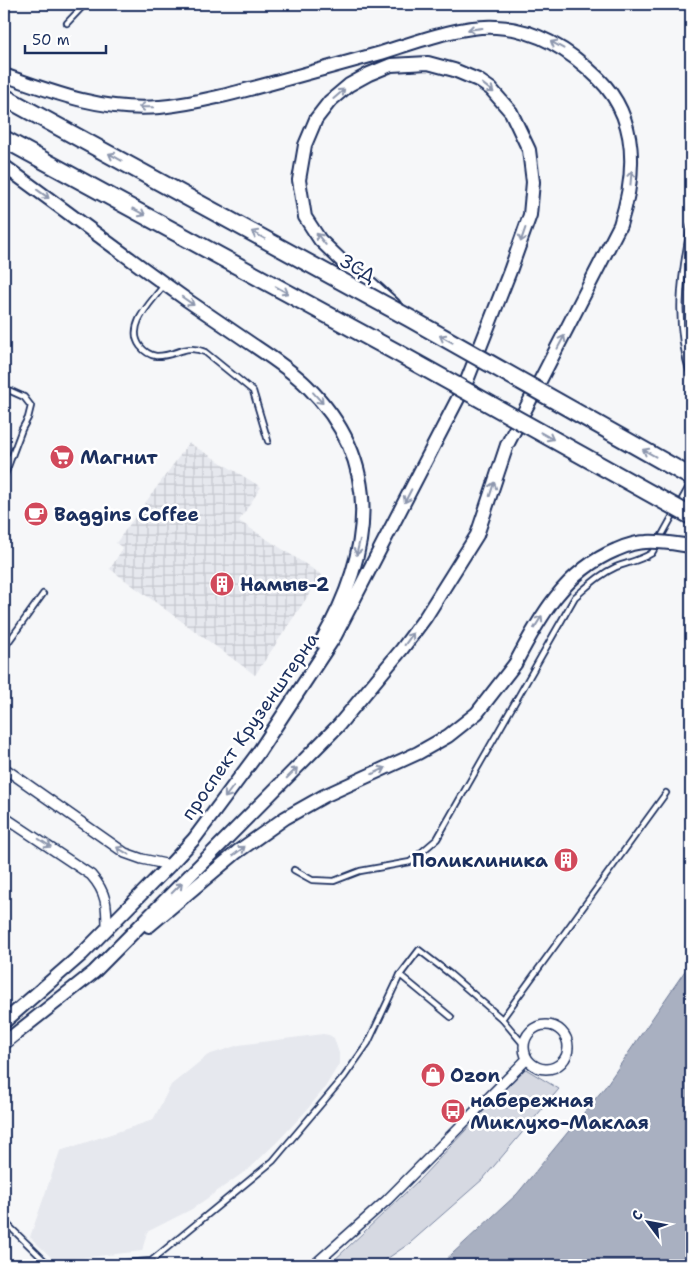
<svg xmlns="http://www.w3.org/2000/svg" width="695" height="1269" font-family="'Shantell Sans',sans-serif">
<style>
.built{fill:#e6e8ee}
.industrial{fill:url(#industrial-grid)}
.park{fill:#d6d9e2;stroke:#7884a0}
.water{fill:#a9b0c1;stroke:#707c99}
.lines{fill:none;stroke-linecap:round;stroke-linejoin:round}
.lane-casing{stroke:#1b2f5e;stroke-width:8}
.street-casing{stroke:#1b2f5e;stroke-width:12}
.secondary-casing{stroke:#1b2f5e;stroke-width:16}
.lane{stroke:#fff;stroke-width:4.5}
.street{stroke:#fff;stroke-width:9}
.secondary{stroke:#fff;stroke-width:12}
.secondary-bridge-casing{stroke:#1b2f5e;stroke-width:16;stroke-linecap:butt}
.highway-bridge-casing{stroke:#1b2f5e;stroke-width:20;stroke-linecap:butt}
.secondary-bridge{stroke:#fff;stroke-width:12}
.highway-bridge{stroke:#fff;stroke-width:16}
.oneway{stroke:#8d97ae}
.labels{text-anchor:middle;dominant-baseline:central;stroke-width:5;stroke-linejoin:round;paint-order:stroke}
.street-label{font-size:19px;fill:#1b2f5e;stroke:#fff}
.poi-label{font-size:19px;font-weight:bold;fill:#1b2f5e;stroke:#fff;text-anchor:start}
</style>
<defs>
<pattern id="industrial-grid" width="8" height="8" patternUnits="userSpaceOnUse" patternTransform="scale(1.25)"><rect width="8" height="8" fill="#e6e8ee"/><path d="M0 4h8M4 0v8" fill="none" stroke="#c5c7ce"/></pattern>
</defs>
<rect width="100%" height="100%" fill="#f6f7f9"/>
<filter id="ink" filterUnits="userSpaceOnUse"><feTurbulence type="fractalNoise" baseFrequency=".02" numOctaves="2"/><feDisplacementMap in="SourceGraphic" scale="10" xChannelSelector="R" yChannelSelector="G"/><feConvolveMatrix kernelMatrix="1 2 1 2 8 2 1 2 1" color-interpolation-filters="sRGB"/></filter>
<g filter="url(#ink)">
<path class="built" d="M323 1034 329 1035 334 1038 339 1053V1064L324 1089 305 1112 278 1141 250 1168 192 1209 147 1232 142 1251 55 1261 30 1237 60 1151 153 1120 171 1085 208 1055 239 1045Z"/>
<g class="industrial">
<path d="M691 262V294L684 292Z"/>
<path d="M189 443 261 487 239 521 322 575 255 675 110 569 123 548 116 543Z"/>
</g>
<path class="park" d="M524 1068 559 1089 483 1179 410 1243 378 1265H329L420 1179Z"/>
<path class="water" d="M691 962V1265H440L517 1194 605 1087Z"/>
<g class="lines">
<defs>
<g id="lane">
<path d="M67 23 85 4"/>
<path d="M691 225C680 279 674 324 691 377"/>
<path d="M164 285C153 301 125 325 140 346 144 351 149 355 156 356 175 357 185 343 205 352L253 391 268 441"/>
<path d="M4 388 24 397 31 406 28 418 22 429 4 477"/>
<path d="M683 498 691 503"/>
<path d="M4 648 43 594"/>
<path d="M294 870 312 880 334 881 360 871 410 862 437 839 575 597C588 586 600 574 616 567 629 562 639 561 652 553L691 483"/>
<path d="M400 975 451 1017"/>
<path d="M502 1019 666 793"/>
<path d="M8 1225 49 1265"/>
<path d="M98 1265 151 1261 273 1161 344 1077 368 1043 400 975 419 950 450 974 502 1019 524 1045"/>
</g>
<g id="street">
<path d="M4 768 125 853 142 859 170 865"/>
<path d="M4 817 91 875C107 893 107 906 107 929"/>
<circle cx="546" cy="1047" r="22"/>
<path d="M314 1265 387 1200 527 1059"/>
</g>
<g id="secondary">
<path d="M4 75C54 93 105 112 160 107 198 103 235 93 272 83 308 73 345 63 381 53 416 42 460 25 496 27 537 29 571 51 599 79 639 119 636 175 620 225L507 445 477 535 425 618 402 649 338 726 94 972 4 1043"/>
<path d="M4 166C65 210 125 256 187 300 209 315 231 330 253 345 271 357 291 370 307 386 385 463 372 554 321 642"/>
<path d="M149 926 237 852 285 818 324 796 418 753 448 736 477 713 515 664"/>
<path d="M4 1022 82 954 170 865 194 839 258 753 335 636 466 383 510 271 530 215 533 182 529 150 511 112 491 89 478 80 454 70 428 63 391 65 369 74 349 85 330 101 316 119 305 145 299 180 305 217 320 240 348 267 370 283 394 305"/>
</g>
</defs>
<use href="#lane" class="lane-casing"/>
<use href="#street" class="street-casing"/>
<use href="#secondary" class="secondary-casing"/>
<use href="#lane" class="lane"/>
<use href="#street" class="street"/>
<use href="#secondary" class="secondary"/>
<defs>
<path id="secondary-bridge" d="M515 664C539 618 565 571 616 550 625 546 636 542 646 542 661 541 676 544 691 546"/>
<g id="highway-bridge">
<path d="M4 97 409 318 691 477"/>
<path d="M4 139 398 353 691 516"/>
</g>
</defs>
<use href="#secondary-bridge" class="secondary-bridge-casing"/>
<use href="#highway-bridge" class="highway-bridge-casing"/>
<use href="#secondary-bridge" class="secondary-bridge"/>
<use href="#highway-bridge" class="highway-bridge"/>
</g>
<defs><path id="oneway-shaft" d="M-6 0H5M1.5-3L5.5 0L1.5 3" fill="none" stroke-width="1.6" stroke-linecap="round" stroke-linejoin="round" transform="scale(1.25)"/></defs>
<g class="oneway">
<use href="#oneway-shaft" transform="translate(475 29) rotate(173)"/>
<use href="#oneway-shaft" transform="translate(557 45) rotate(-151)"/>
<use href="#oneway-shaft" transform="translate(488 88) rotate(38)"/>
<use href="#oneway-shaft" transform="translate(339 94) rotate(-41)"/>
<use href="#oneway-shaft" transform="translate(146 107) rotate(-179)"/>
<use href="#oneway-shaft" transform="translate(115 157) rotate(-151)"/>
<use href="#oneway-shaft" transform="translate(631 178) rotate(-85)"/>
<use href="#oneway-shaft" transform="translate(43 194) rotate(36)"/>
<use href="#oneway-shaft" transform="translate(139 212) rotate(28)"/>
<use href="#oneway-shaft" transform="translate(258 235) rotate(-151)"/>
<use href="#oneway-shaft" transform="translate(523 235) rotate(109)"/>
<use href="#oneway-shaft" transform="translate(321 239) rotate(-129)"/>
<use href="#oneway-shaft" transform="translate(282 290) rotate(29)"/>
<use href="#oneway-shaft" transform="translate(188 301) rotate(35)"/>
<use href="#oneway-shaft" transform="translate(446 339) rotate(-151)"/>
<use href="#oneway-shaft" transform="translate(561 342) rotate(-62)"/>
<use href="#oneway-shaft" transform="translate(318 398) rotate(48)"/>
<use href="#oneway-shaft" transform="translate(547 436) rotate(29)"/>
<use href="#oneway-shaft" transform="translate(649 453) rotate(-151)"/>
<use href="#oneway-shaft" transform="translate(492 489) rotate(-72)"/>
<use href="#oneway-shaft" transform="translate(408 496) rotate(117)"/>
<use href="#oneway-shaft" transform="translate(358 548) rotate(103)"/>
<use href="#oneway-shaft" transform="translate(538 622) rotate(-58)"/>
<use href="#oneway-shaft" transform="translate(409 639) rotate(-54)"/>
<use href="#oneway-shaft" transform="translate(379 771) rotate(-24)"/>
<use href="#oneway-shaft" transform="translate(292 773) rotate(-45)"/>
<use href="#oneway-shaft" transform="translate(229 792) rotate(127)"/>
<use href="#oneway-shaft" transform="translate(45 843) rotate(33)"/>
<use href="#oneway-shaft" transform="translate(123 851) rotate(-149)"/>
<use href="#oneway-shaft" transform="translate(239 851) rotate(-37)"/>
<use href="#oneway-shaft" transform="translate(177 888) rotate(-45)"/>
</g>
</g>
<defs>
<symbol id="supermarket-disc" viewBox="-11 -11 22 22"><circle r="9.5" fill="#d1495b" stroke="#fff"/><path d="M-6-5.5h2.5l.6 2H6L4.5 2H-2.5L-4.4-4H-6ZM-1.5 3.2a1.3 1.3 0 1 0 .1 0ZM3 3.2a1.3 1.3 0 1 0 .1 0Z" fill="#fff"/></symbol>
<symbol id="cafe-disc" viewBox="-11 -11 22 22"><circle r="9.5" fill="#d1495b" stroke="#fff"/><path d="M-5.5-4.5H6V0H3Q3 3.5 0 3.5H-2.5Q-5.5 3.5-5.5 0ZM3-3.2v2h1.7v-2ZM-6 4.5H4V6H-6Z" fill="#fff"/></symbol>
<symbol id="building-disc" viewBox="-11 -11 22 22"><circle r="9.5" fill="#d1495b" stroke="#fff"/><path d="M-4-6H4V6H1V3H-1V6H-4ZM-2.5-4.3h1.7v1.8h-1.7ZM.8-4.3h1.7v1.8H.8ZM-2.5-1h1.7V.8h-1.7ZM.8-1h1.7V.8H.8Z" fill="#fff"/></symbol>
<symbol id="shop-disc" viewBox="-11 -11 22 22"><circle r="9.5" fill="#d1495b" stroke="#fff"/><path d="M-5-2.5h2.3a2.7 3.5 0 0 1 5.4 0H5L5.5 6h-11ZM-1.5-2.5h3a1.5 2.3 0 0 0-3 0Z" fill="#fff"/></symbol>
<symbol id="bus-disc" viewBox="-11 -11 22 22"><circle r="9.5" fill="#d1495b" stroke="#fff"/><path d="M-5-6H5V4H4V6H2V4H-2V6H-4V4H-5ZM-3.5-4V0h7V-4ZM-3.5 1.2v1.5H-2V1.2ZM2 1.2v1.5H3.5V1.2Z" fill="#fff"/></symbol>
</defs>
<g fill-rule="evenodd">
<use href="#supermarket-disc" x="48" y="443" width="28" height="28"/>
<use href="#cafe-disc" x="22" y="500" width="28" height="28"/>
<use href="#building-disc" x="208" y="570" width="28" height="28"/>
<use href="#building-disc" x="552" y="846" width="28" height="28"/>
<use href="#shop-disc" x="419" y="1061" width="28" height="28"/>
<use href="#bus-disc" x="439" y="1097" width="28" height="28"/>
</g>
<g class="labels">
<g class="street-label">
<text transform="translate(358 268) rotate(29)">ЗСД</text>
<text transform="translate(250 726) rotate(-55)">проспект Крузенштерна</text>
</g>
<g class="poi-label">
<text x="80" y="457">Магнит</text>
<text x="54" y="514">Baggins Coffee</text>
<text x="240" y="584">Намыв-2</text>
<text x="548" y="860" text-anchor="end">Поликлиника</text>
<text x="450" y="1075">Ozon</text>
<text x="470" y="1100">набережная<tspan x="470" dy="22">Миклухо-Маклая</tspan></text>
</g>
</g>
<rect width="695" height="1269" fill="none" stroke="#fff" stroke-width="20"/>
<rect x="10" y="10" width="675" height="1249" fill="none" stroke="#1b2f5e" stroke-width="2" filter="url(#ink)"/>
<g transform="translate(648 1222) rotate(302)" stroke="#ffffff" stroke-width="4" paint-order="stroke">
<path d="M0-4L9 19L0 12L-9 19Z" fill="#1b2f5e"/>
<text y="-8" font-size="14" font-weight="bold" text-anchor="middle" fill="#1b2f5e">С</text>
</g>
<path d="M25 45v8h81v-8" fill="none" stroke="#1b2f5e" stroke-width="2.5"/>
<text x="32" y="45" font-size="15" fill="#1b2f5e" stroke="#ffffff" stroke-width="4" paint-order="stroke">50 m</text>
</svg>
